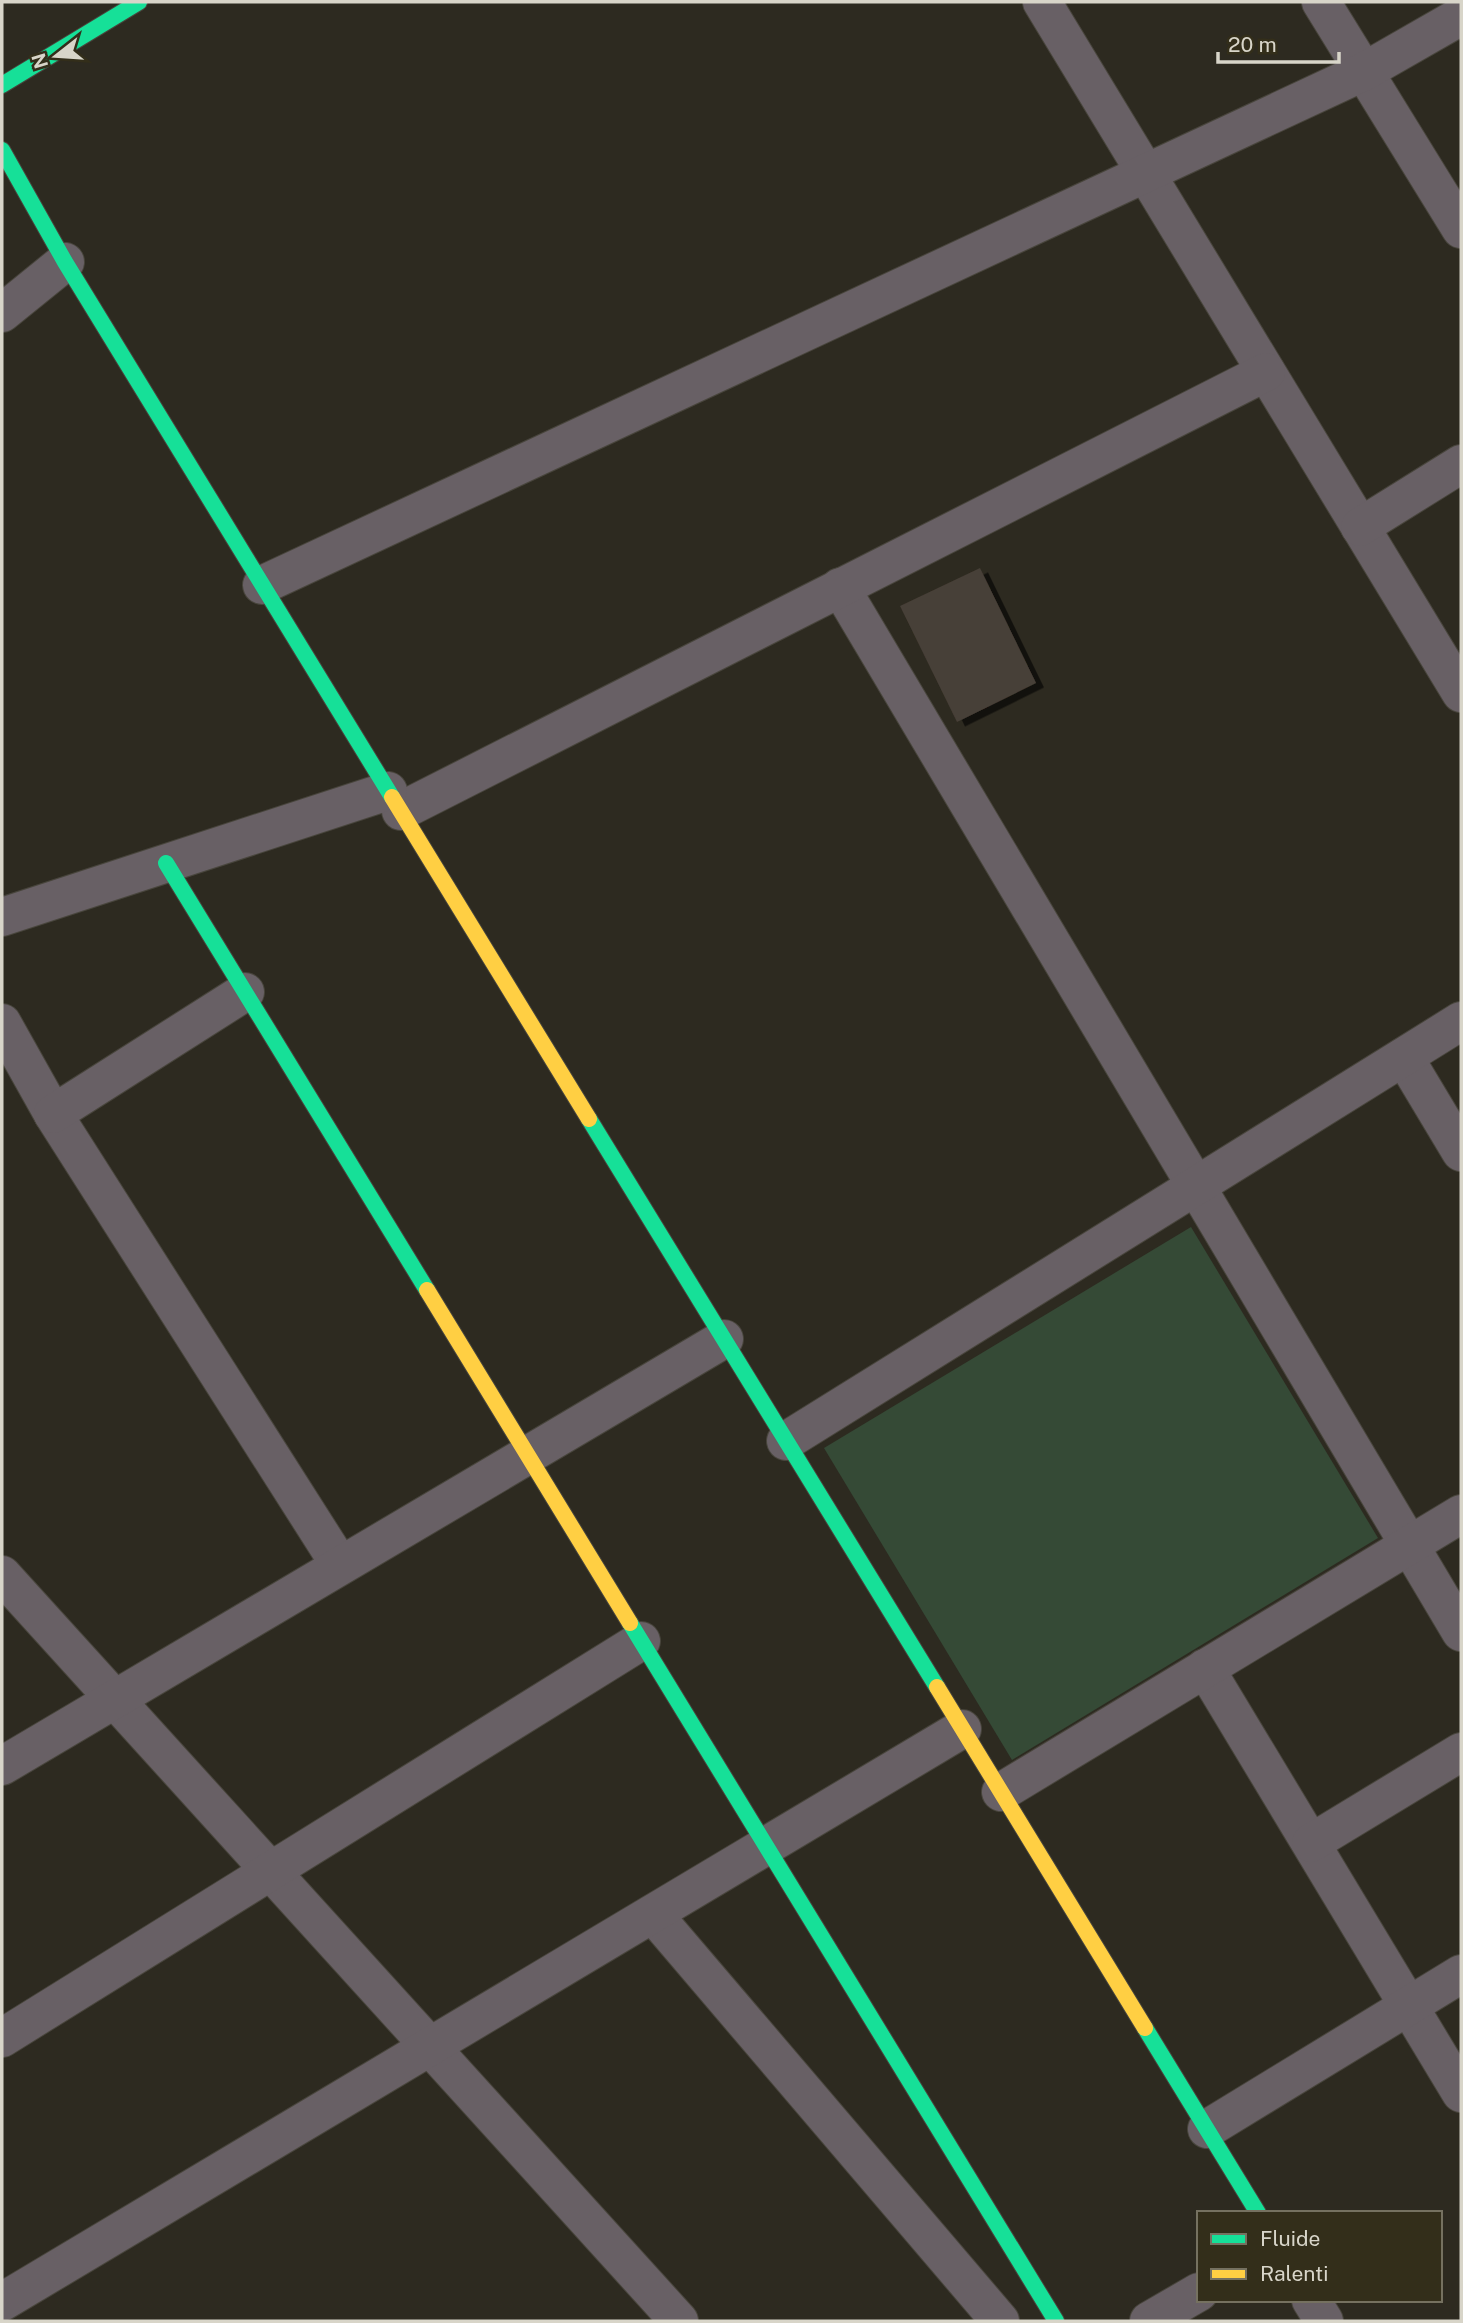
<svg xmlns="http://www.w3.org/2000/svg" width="1463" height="2323" font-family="'Public Sans',sans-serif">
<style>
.green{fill:#354a36}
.building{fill:#473f37;filter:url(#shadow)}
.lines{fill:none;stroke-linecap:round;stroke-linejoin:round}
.street-casing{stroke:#48453c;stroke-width:40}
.fast-casing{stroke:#48453c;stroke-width:18}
.slow-casing{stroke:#48453c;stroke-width:18}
.street{stroke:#686065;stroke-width:38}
.fast{stroke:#16e098;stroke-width:16}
.slow{stroke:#ffcf43;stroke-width:16}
</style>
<defs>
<filter id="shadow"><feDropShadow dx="8" dy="4.5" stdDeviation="0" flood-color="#0009"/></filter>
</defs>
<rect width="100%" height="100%" fill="#2d2a20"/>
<path class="green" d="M1191 1227 1378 1538 1012 1760 824 1448Z"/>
<path class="building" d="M980 568 1036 683 957 722 900 606Z"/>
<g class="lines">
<defs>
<g id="street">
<path d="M1042 2 1461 693"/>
<path d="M1321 2 1461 229"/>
<path d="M2 313 65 262"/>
<path d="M1360 527 1461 464"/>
<path d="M262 585 1365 71 1461 16"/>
<path d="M840 587 1461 1632"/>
<path d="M401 811 1266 372"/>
<path d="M2 917 388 791"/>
<path d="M2 1023 53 1114 340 1565"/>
<path d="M1404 1057 1461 1152"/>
<path d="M53 1114 245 992"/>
<path d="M786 1441 1461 1021"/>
<path d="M2 1575 679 2321"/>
<path d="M1205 1668 1461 2093"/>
<path d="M2 1766 724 1339"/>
<path d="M1001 1792 1461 1514"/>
<path d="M1311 1843 1461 1752"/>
<path d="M653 1914 1000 2321"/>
<path d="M2 2038 641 1641"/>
<path d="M1207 2129 1461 1974"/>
<path d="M1311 2300 1324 2321"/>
<path d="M2 2302 962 1729"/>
<path d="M1149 2321 1199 2292"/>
</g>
<g id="fast">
<path d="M2 85 139 2"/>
<path d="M2 150 65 262 392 797"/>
<path d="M166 863 427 1290"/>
<path d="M589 1119 937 1687"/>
<path d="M630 1623 1056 2321"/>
<path d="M1145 2028 1258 2213"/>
</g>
<g id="slow">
<path d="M392 797 589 1119"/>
<path d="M427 1290 630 1623"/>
<path d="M937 1687 1145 2028"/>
</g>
</defs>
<use href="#street" class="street-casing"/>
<use href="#fast" class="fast-casing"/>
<use href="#slow" class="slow-casing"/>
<use href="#street" class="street"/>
<use href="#fast" class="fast"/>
<use href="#slow" class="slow"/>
</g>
<rect width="1463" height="2323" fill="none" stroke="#d8d5c9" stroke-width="7"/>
<rect x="1197" y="2211" width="245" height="91" fill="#332e1a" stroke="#757160" stroke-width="2"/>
<rect x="1211" y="2234" width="35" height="10" fill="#16e098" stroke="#757160" stroke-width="2"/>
<text x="1260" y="2246" font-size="21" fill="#d8d5c9">Fluide</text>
<rect x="1211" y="2269" width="35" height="10" fill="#ffcf43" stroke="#757160" stroke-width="2"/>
<text x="1260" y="2281" font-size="21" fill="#d8d5c9">Ralenti</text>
<g transform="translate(56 56) rotate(253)" stroke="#332e1a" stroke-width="5" paint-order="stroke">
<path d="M0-5L12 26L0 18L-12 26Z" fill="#d8d5c9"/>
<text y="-10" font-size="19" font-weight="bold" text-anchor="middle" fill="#d8d5c9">N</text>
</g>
<path d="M1218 52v10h121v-10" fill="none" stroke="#d8d5c9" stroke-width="3.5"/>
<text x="1228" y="52" font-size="21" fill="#d8d5c9" stroke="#332e1a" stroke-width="5" paint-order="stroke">20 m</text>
</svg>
